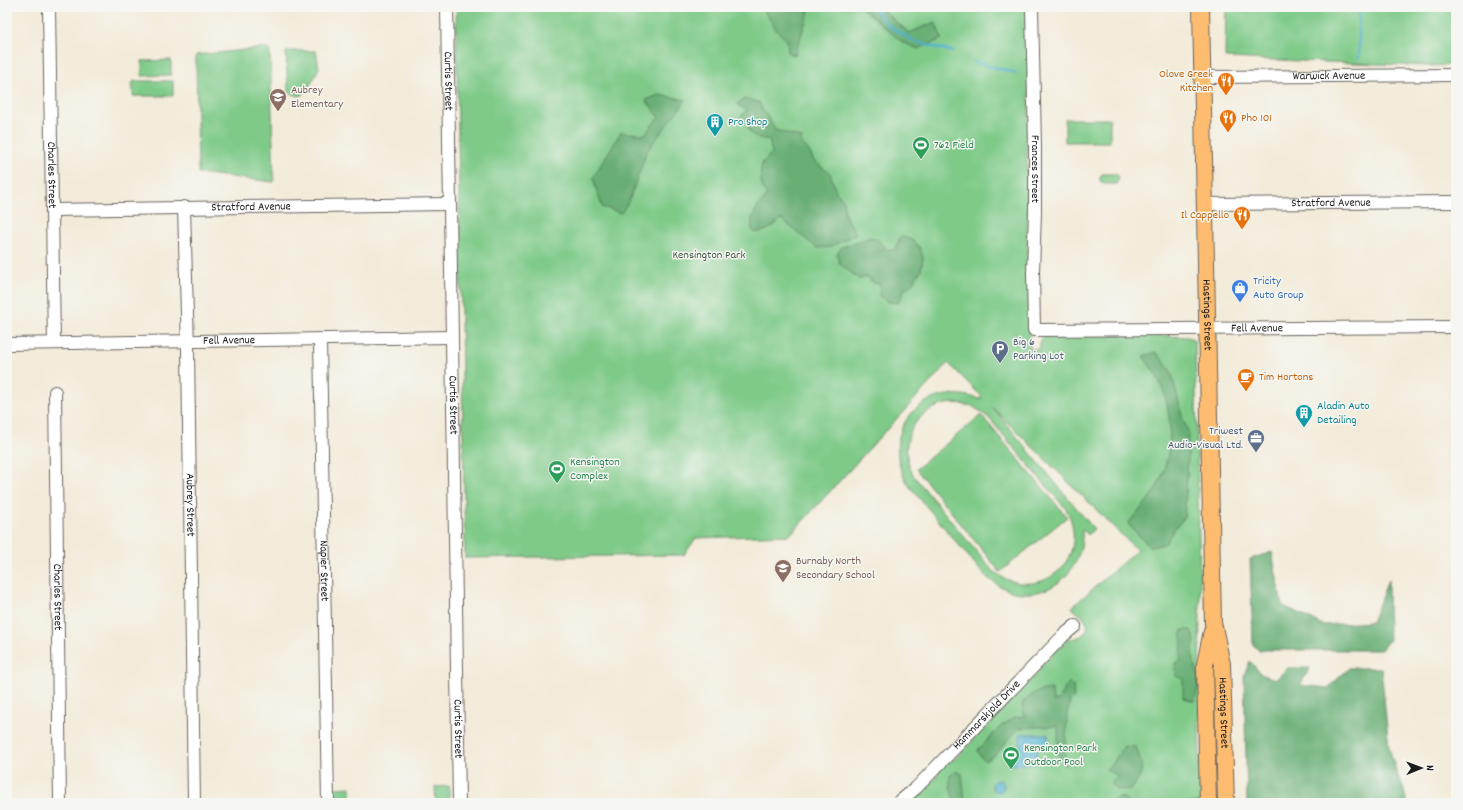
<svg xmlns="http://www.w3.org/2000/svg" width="1463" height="810" font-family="Dekko,sans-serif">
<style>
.green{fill:#7fca89;stroke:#4e7352;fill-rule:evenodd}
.forest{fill:#67ae75;stroke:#426548}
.water{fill:#4dafcc;stroke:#346674}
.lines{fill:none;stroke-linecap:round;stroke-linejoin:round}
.stream{stroke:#4dafcc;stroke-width:2.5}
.minor-casing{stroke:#67645e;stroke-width:14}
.major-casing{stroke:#67645e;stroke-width:18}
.minor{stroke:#fff;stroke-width:12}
.major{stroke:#fdbc6f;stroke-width:16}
.labels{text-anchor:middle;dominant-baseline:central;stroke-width:3;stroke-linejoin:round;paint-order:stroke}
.food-label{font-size:12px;fill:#c56008;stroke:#f6f6f2;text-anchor:end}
.street-label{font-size:12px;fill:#1c1c1c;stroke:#f6f6f2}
.education-label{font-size:12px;fill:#785e54;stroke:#f6f6f2;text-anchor:start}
.culture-label{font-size:12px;fill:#0d838f;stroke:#f6f6f2;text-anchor:start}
.leisure-label{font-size:12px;fill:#27864d;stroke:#f6f6f2;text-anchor:start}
.park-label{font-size:12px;fill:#3f5942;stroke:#f6f6f2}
.shop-label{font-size:12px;fill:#366cbe;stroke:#f6f6f2;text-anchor:start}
.service-label{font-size:12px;fill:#4e5e75;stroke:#f6f6f2;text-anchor:start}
</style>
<rect width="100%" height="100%" fill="#f6f6f2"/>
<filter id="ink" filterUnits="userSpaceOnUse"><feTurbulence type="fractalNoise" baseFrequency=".025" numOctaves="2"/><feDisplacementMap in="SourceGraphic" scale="8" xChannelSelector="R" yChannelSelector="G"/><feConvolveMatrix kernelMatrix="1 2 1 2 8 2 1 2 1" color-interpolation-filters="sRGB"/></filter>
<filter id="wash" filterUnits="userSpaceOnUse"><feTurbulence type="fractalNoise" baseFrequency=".012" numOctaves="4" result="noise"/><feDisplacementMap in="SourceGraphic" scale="16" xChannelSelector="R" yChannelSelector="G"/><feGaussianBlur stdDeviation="0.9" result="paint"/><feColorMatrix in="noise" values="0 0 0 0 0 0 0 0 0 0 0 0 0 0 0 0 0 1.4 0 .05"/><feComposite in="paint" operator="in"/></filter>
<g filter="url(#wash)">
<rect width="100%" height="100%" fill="#f3ebd9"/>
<g class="green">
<path d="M456 7H1029V112L1027 147 1028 211 1027 229 1030 349H1040V340L1043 336 1151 335 1188 337 1193 339 1195 343 1200 589 1199 722 1201 803H910L937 777C938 769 947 761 954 760L1039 671 1040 666 1068 639C1080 639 1094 631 1084 618 1080 614 1075 612 1072 607L1137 550 992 407 1094 529 1088 535 1082 529C1085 567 1054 600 1014 592 1003 589 994 583 985 576L910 487C874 436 921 378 979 399L982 397 948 363 790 535 696 538 684 555 465 558ZM953 403 972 406 988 417 1066 509C1094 561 1036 608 991 569L913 475C896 441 915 407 953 403Z"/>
<path d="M1226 7H1456V65L1428 66 1225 58Z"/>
<path d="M264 48 270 50 274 182 198 173 196 55Z"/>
<path d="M287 51H316L319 68 308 89 300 96 292 94 288 91 286 52Z"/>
<path d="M171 60V75L142 76V61Z"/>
<path d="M134 81H173V96H133L132 84Z"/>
<rect x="1065" y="119" width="45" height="23"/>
<path d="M1102 174H1117C1119 178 1119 180 1116 184H1103L1100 181V177Z"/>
<path d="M981 415 1067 517 1000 572 916 469Z"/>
<path d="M449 786V803H436L435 787Z"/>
<path d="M351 787V803H335V788Z"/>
</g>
<g class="forest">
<path d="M762 7H801L809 11 795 55 788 53 787 40 777 31Z"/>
<path d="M861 7H879L909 33 935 22 942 39 918 49 902 42Z"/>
<path d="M659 95 686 100 647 151 629 201 621 213 602 207 593 178 621 132 644 135 659 117 646 100Z"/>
<path d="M744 99 759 102C762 113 770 117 775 130L802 138 801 142 809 151 814 161 830 173 836 192 843 200 845 215 856 234 847 238 831 247 817 248 781 219C772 228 766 233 753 232 748 215 757 208 767 196 761 188 758 172 763 162 765 159 769 156 772 153L769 140C759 138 749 137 747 124L739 120 743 114 747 111 745 108H742L737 104Z"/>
<path d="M901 236 912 240 920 248 923 258 921 270 912 284 905 289 898 303 889 302 879 296 880 284 874 283 867 277 859 279 840 264 837 255 841 247 861 241 870 237 879 241 887 249 894 250Z"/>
<path d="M1156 352 1171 371 1183 419 1189 434 1186 494 1184 518 1175 528 1165 544 1150 547 1128 524C1136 514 1146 504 1153 493 1171 465 1174 428 1165 396 1161 381 1152 369 1143 356Z"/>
<path d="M1272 552 1282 605 1323 625 1372 622 1388 580 1389 640 1381 650H1258L1253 645 1250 559Z"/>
<path d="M1182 630H1191L1195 641 1192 653 1198 675V687L1194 701 1183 698V679L1176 676 1175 663 1181 660Z"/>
<path d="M1250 661 1262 675 1276 679 1288 668H1310L1300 685 1328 688 1349 668H1381L1389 747 1397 774 1403 787 1407 803H1247L1244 676Z"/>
<path d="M1069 682 1073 686 1074 697 1070 701 1067 714 1065 766 1058 754V726L1019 728 995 755 985 761 977 751 1001 726 1014 718 1024 716 1022 704C1031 693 1039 690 1052 689L1053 701H1057Z"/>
<path d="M1124 746 1136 747C1143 767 1145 772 1132 789L1117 790 1111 783 1118 775 1105 770 1113 763Z"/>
<path d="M955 771 962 774 965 803H957C950 795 950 786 950 776Z"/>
<path d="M1123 797 1129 803H1107L1108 802Z"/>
</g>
<g class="water">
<path d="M1020 734H1048V746L1037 751V764L1009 765V753L1020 748Z"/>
<circle cx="998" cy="786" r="6"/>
</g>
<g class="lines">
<g class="stream">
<path d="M873 7 890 27 916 42 954 52"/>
<path d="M1359 7V58"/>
<path d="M974 62 1016 73"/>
</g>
</g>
</g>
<g filter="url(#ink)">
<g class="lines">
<defs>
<g id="minor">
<path id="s1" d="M49 7 54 343"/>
<path id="s2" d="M447 7 459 803"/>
<path id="s3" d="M1032 7 1035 147V212L1033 272 1034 330 1456 327"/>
<path id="s4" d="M1202 77 1456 75"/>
<path id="s5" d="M1205 204 1456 202"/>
<path id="s6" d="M184 207 188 349 194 803"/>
<path id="s7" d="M53 210 449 204"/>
<path id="s8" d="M320 339 328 803"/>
<path id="s9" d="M7 344 451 337"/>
<path id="s10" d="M55 392 60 803"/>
<path id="s11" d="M898 803 916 788 1063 636 1075 626"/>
</g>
<g id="major">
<path id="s12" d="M1201 7 1213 623 1222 664 1226 803"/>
<path d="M1208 803 1205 664 1212 631"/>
</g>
</defs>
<use href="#minor" class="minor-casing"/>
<use href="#major" class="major-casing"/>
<use href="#minor" class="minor"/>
<use href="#major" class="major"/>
</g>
</g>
<defs>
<symbol id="restaurant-pin" viewBox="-11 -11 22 30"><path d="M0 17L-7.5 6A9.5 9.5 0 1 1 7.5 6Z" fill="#e8710a" stroke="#f6f6f2"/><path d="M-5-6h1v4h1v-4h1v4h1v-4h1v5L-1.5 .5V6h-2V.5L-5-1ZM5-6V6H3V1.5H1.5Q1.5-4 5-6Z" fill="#fff"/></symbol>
<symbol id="school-pin" viewBox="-11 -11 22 30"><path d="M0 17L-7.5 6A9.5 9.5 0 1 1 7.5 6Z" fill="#8d6e63" stroke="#f6f6f2"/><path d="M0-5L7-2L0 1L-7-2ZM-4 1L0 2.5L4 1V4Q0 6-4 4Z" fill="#fff"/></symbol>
<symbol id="building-pin" viewBox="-11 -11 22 30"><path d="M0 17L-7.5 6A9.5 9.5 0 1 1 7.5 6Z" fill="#0f9aa8" stroke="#f6f6f2"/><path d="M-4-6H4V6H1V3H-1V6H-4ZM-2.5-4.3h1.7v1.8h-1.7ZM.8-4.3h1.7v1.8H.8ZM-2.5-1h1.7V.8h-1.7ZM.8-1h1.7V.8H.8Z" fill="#fff"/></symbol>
<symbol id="stadium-pin" viewBox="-11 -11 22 30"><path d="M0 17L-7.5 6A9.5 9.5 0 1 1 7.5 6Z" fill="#2e9e5b" stroke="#f6f6f2"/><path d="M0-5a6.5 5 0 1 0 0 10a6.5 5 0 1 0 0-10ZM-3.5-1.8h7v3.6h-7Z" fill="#fff"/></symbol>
<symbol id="shop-pin" viewBox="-11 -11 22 30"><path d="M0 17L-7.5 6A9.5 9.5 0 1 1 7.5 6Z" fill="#3f7fe0" stroke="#f6f6f2"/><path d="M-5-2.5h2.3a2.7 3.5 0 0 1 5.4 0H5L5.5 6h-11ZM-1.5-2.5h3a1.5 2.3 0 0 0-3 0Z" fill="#fff"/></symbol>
<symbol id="parking-pin" viewBox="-11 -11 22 30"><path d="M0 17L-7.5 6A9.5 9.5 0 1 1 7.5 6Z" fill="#5c6f8a" stroke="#f6f6f2"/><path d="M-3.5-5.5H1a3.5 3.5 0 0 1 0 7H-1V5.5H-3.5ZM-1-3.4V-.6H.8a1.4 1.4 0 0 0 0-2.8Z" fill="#fff"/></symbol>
<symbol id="cafe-pin" viewBox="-11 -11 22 30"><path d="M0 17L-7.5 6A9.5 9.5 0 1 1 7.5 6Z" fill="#e8710a" stroke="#f6f6f2"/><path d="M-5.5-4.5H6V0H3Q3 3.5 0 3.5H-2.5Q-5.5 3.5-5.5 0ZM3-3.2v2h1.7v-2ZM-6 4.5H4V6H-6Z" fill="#fff"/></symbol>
<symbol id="office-pin" viewBox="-11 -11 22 30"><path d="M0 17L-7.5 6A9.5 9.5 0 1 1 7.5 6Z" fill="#5c6f8a" stroke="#f6f6f2"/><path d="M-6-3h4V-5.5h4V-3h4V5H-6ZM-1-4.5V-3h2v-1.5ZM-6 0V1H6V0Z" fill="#fff"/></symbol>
</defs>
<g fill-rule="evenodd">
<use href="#restaurant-pin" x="1216" y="71" width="20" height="27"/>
<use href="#school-pin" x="268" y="87" width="20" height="27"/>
<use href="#restaurant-pin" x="1218" y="108" width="20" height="27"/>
<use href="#building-pin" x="705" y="112" width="20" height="27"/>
<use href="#stadium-pin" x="911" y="135" width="20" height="27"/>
<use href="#restaurant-pin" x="1232" y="205" width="20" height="27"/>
<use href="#shop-pin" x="1230" y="278" width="20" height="27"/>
<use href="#parking-pin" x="990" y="339" width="20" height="27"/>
<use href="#cafe-pin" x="1236" y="367" width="20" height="27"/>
<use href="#building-pin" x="1294" y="403" width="20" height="27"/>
<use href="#office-pin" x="1246" y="428" width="20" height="27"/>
<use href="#stadium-pin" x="547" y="459" width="20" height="27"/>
<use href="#school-pin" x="773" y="558" width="20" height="27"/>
<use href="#stadium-pin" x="1001" y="745" width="20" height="27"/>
</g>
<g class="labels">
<g class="food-label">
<text x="1213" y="74">Olove Greek<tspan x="1213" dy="14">Kitchen</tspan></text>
<text x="1241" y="118" text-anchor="start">Pho 101</text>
<text x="1229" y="215">Il Cappello</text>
<text x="1259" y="377" text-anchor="start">Tim Hortons</text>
</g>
<g class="street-label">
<text stroke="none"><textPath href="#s4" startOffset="127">Warwick Avenue</textPath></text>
<text stroke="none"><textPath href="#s2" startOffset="74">Curtis Street</textPath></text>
<text stroke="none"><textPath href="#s3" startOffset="162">Frances Street</textPath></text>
<text stroke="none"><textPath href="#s1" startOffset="168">Charles Street</textPath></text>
<text stroke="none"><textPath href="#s5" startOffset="126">Stratford Avenue</textPath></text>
<text stroke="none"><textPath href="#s7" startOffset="198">Stratford Avenue</textPath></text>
<text stroke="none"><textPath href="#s12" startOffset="308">Hastings Street</textPath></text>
<text stroke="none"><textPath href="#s3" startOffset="546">Fell Avenue</textPath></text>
<text stroke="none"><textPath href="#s9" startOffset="222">Fell Avenue</textPath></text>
<text stroke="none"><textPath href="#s2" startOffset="398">Curtis Street</textPath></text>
<text stroke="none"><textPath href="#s6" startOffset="298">Aubrey Street</textPath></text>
<text stroke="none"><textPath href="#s8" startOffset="232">Napier Street</textPath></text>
<text stroke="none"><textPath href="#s10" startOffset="205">Charles Street</textPath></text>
<text stroke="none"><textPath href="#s12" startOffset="707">Hastings Street</textPath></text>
<text stroke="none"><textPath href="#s11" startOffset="125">Hammarskjold Drive</textPath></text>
<text stroke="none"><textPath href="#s2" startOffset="722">Curtis Street</textPath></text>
</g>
<g class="education-label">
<text x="291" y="90">Aubrey<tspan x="291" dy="14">Elementary</tspan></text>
<text x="796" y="561">Burnaby North<tspan x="796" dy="14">Secondary School</tspan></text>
</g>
<g class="culture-label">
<text x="728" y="122">Pro Shop</text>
<text x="1317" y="406">Aladin Auto<tspan x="1317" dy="14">Detailing</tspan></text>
</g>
<g class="leisure-label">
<text x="934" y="145">762 Field</text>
<text x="570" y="462">Kensington<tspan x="570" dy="14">Complex</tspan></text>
<text x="1024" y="748">Kensington Park<tspan x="1024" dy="14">Outdoor Pool</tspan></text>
</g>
<g class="park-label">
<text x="709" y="255">Kensington Park</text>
</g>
<g class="shop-label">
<text x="1253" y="281">Tricity<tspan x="1253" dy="14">Auto Group</tspan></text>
</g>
<g class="service-label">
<text x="1013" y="342">Big 6<tspan x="1013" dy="14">Parking Lot</tspan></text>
<text x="1243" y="431" text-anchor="end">Triwest<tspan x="1243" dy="14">Audio-Visual Ltd.</tspan></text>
</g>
</g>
<rect width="1463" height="810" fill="none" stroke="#f6f6f2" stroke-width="24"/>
<g transform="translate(1421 768) rotate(89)" stroke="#f6f6f2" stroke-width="3" paint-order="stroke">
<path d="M0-3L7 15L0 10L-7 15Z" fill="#1c1c1c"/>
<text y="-6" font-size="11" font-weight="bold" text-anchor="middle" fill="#1c1c1c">N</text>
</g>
</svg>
